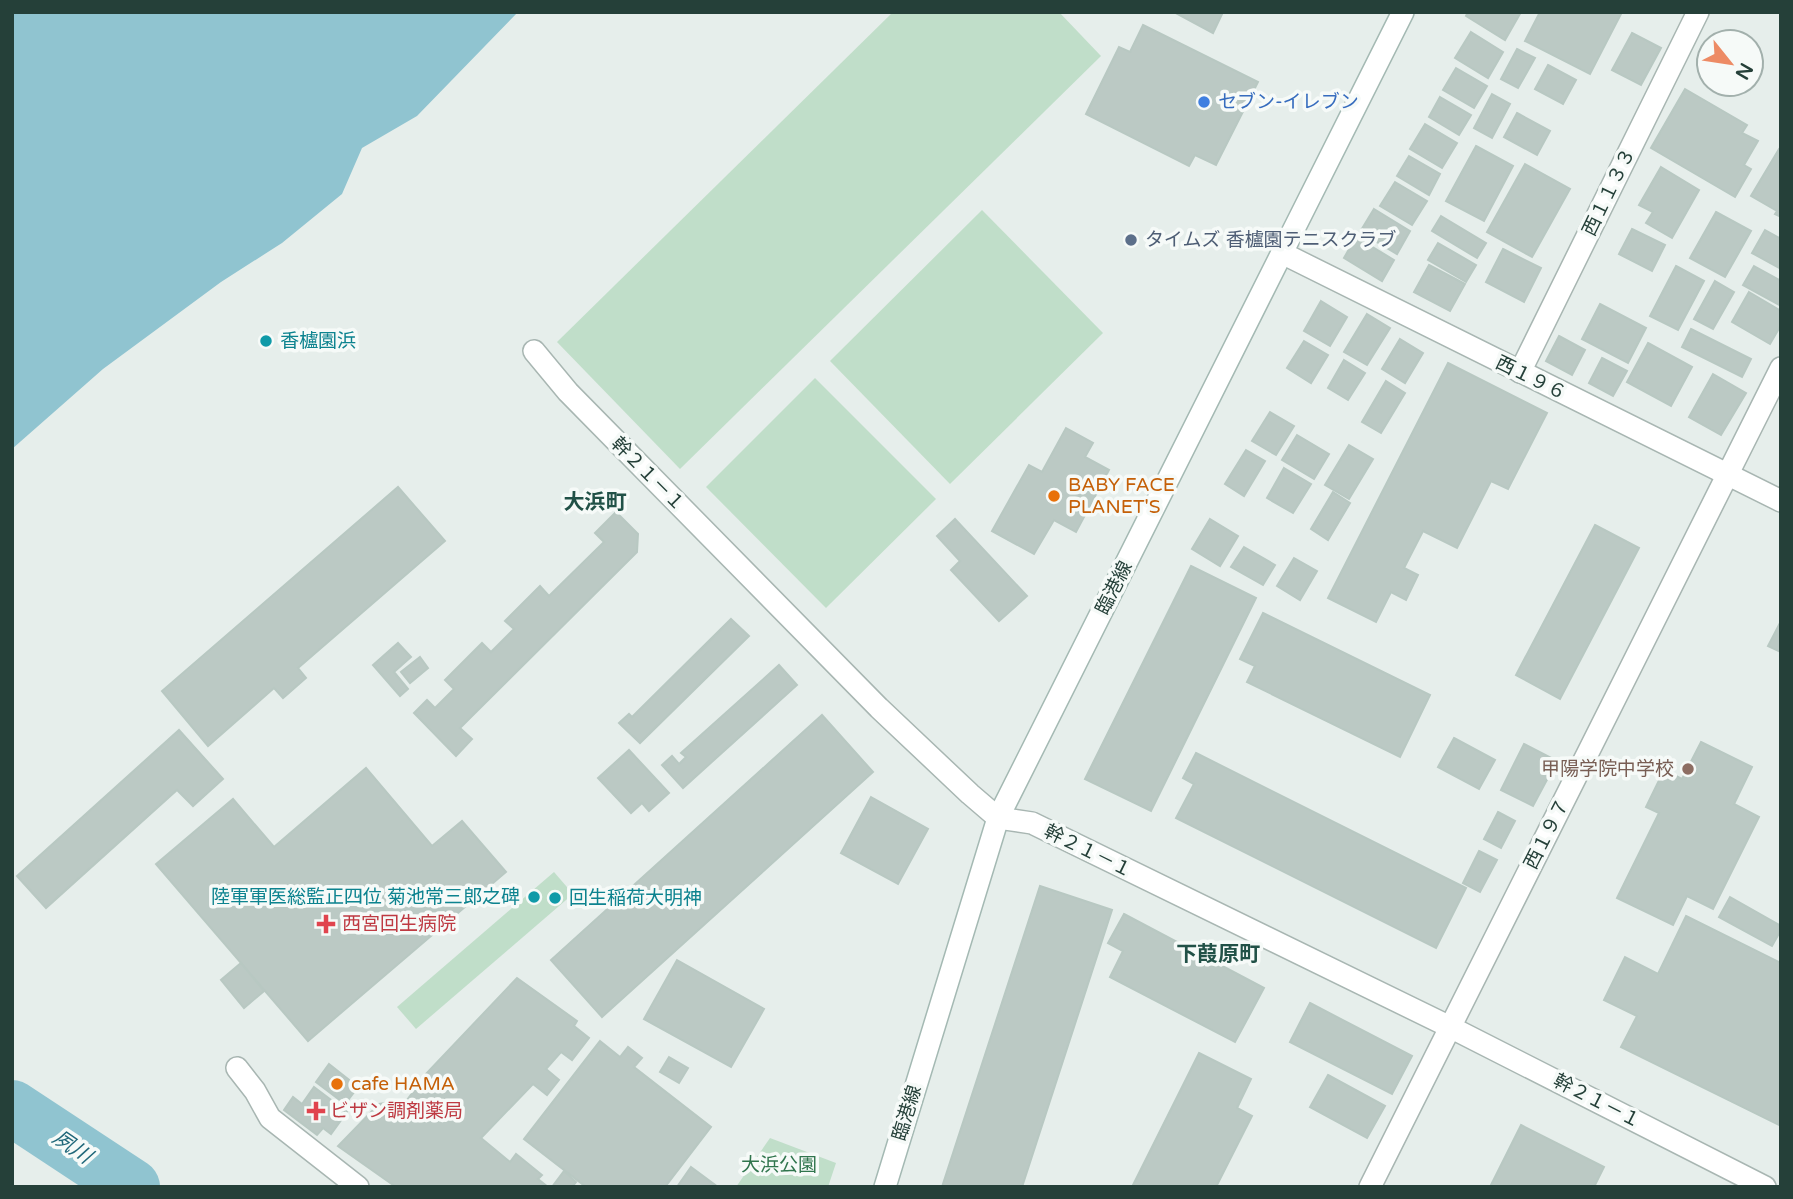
<svg xmlns="http://www.w3.org/2000/svg" width="1793" height="1199" font-family="'Varela Round','Noto Sans JP',sans-serif">
<style>
.green{fill:#c0dec9}
.water{fill:#90c4d0}
.lines{fill:none;stroke-linecap:round;stroke-linejoin:round}
.river{stroke:#90c4d0;stroke-width:56}
.building{fill:#bbc9c4;stroke:#b8c8c2;stroke-width:2}
.street-casing{stroke:#a8b6b2;stroke-width:24}
.secondary-casing{stroke:#a4b9b3;stroke-width:24}
.street{stroke:#fff;stroke-width:21}
.secondary{stroke:#fff;stroke-width:21}
.shop-dot{fill:#3f7fe0;stroke:#f6faf8;stroke-width:2.5}
.service-dot{fill:#5c6f8a;stroke:#f6faf8;stroke-width:2.5}
.culture-dot{fill:#0f9aa8;stroke:#f6faf8;stroke-width:2.5}
.food-dot{fill:#e8710a;stroke:#f6faf8;stroke-width:2.5}
.education-dot{fill:#8d6e63;stroke:#f6faf8;stroke-width:2.5}
.health-dot{fill:#e0444e;stroke:#f6faf8;stroke-width:2.5}
.labels{text-anchor:middle;dominant-baseline:central;stroke-width:7;stroke-linejoin:round;paint-order:stroke}
.shop-label{font-size:19px;fill:#366cbe;stroke:#f6faf8;text-anchor:start}
.street-label{font-size:19px;fill:#254039;stroke:#f6faf8}
.service-label{font-size:19px;fill:#4e5e75;stroke:#f6faf8;text-anchor:start}
.culture-label{font-size:19px;fill:#0d838f;stroke:#f6faf8;text-anchor:start}
.food-label{font-size:19px;fill:#c56008;stroke:#f6faf8;text-anchor:start}
.education-label{font-size:19px;fill:#785e54;stroke:#f6faf8;text-anchor:end}
.health-label{font-size:19px;fill:#be3a42;stroke:#f6faf8;text-anchor:start}
.park-label{font-size:19px;fill:#30754d;stroke:#f6faf8}
.neighbourhood-label{font-size:21px;font-weight:bold;fill:#215147;stroke:#f6faf8}
.water-label{font-size:21px;font-style:italic;fill:#21687a;stroke:#f6faf8}
</style>
<rect width="100%" height="100%" fill="#e6eeeb"/>
<g class="green">
<path d="M893 12H1059L1101 56 680 469 557 342Z"/>
<path d="M982 210 1103 333 950 484 830 361Z"/>
<path d="M815 378 936 499 826 608 706 487Z"/>
<path d="M554 872 573 894 416 1029 397 1007Z"/>
<path d="M770 1138 836 1163 828 1187H736Z"/>
</g>
<path class="water" d="M12 12H518L417 116 362 148 342 194 282 243 221 282 103 369 12 449Z"/>
<g class="lines">
<path class="river" d="M12 1108 132 1187"/>
</g>
<g class="building">
<path d="M1174 12H1223L1213 33Z"/>
<path d="M1468 12H1521L1505 40 1466 16Z"/>
<path d="M1540 12H1622L1590 74 1525 41Z"/>
<path d="M1143 25 1258 82 1216 165 1195 155 1189 166 1086 114 1119 47 1130 52Z"/>
<path d="M1471 32 1503 52 1488 78 1455 58Z"/>
<path d="M1632 33 1661 48 1641 85 1612 70Z"/>
<path d="M1517 49 1535 58 1518 88 1501 79Z"/>
<path d="M1548 65 1576 80 1563 104 1535 89Z"/>
<path d="M1456 68 1487 86 1474 108 1443 90Z"/>
<path d="M1685 89 1747 125 1742 133 1758 141 1744 165 1751 169 1735 197 1651 148Z"/>
<path d="M1492 94 1510 104 1492 138 1474 128Z"/>
<path d="M1440 97 1471 115 1459 135 1429 117Z"/>
<path d="M1517 113 1550 131 1537 155 1504 137Z"/>
<path d="M1425 124 1457 143 1442 168 1410 149Z"/>
<path d="M1476 146 1513 166 1484 221 1446 201Z"/>
<path d="M1779 149 1781 150V217L1775 214 1777 211 1751 196Z"/>
<path d="M1409 156 1440 174 1429 195 1397 176Z"/>
<path d="M1525 164 1570 189 1532 257 1487 232Z"/>
<path d="M1661 167 1699 190 1672 238 1646 223 1653 212 1639 205Z"/>
<path d="M1395 182 1427 201 1412 225 1380 206Z"/>
<path d="M1374 209 1410 231 1397 254 1360 232Z"/>
<path d="M1716 212 1751 231 1725 277 1690 258Z"/>
<path d="M1441 216 1486 243 1477 258 1432 231Z"/>
<path d="M1632 229 1665 245 1652 271 1619 254Z"/>
<path d="M1765 230 1781 239V269L1752 253Z"/>
<path d="M1356 237 1394 260 1382 281 1344 258Z"/>
<path d="M1438 243 1476 265 1466 282 1428 260Z"/>
<path d="M1503 249 1541 268 1524 302 1486 282Z"/>
<path d="M1429 265 1465 284 1450 311 1414 292Z"/>
<path d="M1676 266 1704 281 1678 330 1650 316Z"/>
<path d="M1754 266 1781 281V306L1743 285Z"/>
<path d="M1715 281 1734 292 1713 329 1694 319Z"/>
<path d="M1749 292 1781 311V325L1770 344 1732 322Z"/>
<path d="M1321 301 1347 317 1330 346 1304 331Z"/>
<path d="M1600 304 1646 328 1628 363 1582 339Z"/>
<path d="M1367 314 1390 328 1367 365 1344 352Z"/>
<path d="M1691 329 1751 359 1742 377 1682 347Z"/>
<path d="M1559 336 1585 350 1572 375 1546 361Z"/>
<path d="M1400 339 1423 353 1405 383 1382 369Z"/>
<path d="M1304 341 1328 355 1311 383 1287 368Z"/>
<path d="M1648 343 1692 367 1671 406 1627 382Z"/>
<path d="M1602 358 1627 371 1613 396 1589 383Z"/>
<path d="M1344 360 1365 373 1348 400 1328 388Z"/>
<path d="M1448 363 1547 413 1508 489 1491 481 1457 548 1423 531 1404 568 1418 575 1406 600 1391 592 1376 622 1328 598Z"/>
<path d="M1713 374 1746 393 1721 435 1689 417Z"/>
<path d="M1386 381 1405 393 1381 433 1362 422Z"/>
<path d="M1270 412 1294 426 1276 455 1252 441Z"/>
<path d="M1066 428 1093 443 1085 457 1109 470 1076 532 1054 520 1034 554 992 531 1029 465 1042 472Z"/>
<path d="M1297 435 1329 454 1314 479 1282 460Z"/>
<path d="M1349 445 1373 459 1349 499 1325 485Z"/>
<path d="M1246 450 1265 461 1244 496 1225 484Z"/>
<path d="M1284 468 1311 484 1293 513 1267 498Z"/>
<path d="M398 487 445 541 298 668 306 678 283 698 274 688 208 746 162 691Z"/>
<path d="M1333 492 1350 503 1328 540 1311 529Z"/>
<path d="M616 512 638 534 637 552 460 728 472 739 456 756 414 713 427 700 435 708 454 689 445 680 482 643 491 652 514 629 505 621 540 586 549 596 604 542 595 533Z"/>
<path d="M955 519 1027 596 999 621 951 570 960 561 937 536Z"/>
<path d="M1210 519 1238 536 1220 566 1192 549Z"/>
<path d="M1595 525 1639 548 1560 699 1516 675Z"/>
<path d="M1244 547 1275 565 1263 585 1231 567Z"/>
<path d="M1294 558 1317 571 1300 600 1277 586Z"/>
<path d="M1191 566 1256 598 1151 811 1085 779Z"/>
<path d="M1263 613 1430 695 1400 757 1247 682 1255 666 1240 659Z"/>
<path d="M731 619 749 636 640 743 619 723 629 714 632 717Z"/>
<path d="M1781 621V652L1768 646Z"/>
<path d="M398 643 411 657 394 672 408 689 400 696 373 665Z"/>
<path d="M420 657 428 668 410 683 401 672Z"/>
<path d="M779 665 797 685 683 788 662 765 672 756 679 764 686 757 681 753Z"/>
<path d="M822 715 873 772 602 1017 551 960Z"/>
<path d="M179 730 223 779 193 806 177 790 46 908 17 876Z"/>
<path d="M1454 738 1495 760 1479 789 1438 767Z"/>
<path d="M1701 742 1752 767 1734 804 1759 817 1713 909 1687 896 1673 925 1617 898 1659 813 1646 807 1664 770 1682 779Z"/>
<path d="M1524 744 1557 761 1533 806 1501 790Z"/>
<path d="M629 750 669 793 649 811 642 803 631 813 598 778Z"/>
<path d="M1196 753 1466 888 1436 948 1176 818 1194 784 1183 778Z"/>
<path d="M366 768 432 846 462 821 506 872 308 1041 156 864 233 799 274 847Z"/>
<path d="M871 797 928 829 898 884 841 853Z"/>
<path d="M1498 812 1515 821 1501 848 1484 839Z"/>
<path d="M1479 851 1497 860 1480 892 1463 883Z"/>
<path d="M1040 886 1112 910 1022 1187H942Z"/>
<path d="M1730 897 1781 926V930L1772 946 1719 917Z"/>
<path d="M1124 914 1264 988 1235 1042 1110 977 1123 951 1108 943Z"/>
<path d="M1686 916 1781 963V1126L1621 1047 1637 1016 1604 1000 1625 957 1658 974Z"/>
<path d="M677 960 764 1009 731 1067 644 1019Z"/>
<path d="M241 963 264 991 244 1008 221 980Z"/>
<path d="M517 978 577 1021 574 1026 589 1038 572 1060 561 1052 546 1069 559 1080 547 1095 533 1084 481 1138 510 1162 516 1154 542 1175 538 1179 548 1187H396L338 1146 379 1104 407 1100 426 1074Z"/>
<path d="M1310 1003 1412 1056 1392 1094 1290 1042Z"/>
<path d="M600 1041 620 1057 628 1047 642 1058 634 1067 711 1127 665 1187H586L524 1139Z"/>
<path d="M1199 1053 1251 1079 1237 1108 1252 1116 1216 1187H1132Z"/>
<path d="M669 1057 688 1068 679 1083 660 1072Z"/>
<path d="M329 1064 358 1087 345 1104 316 1082Z"/>
<path d="M1328 1075 1385 1106 1367 1138 1310 1107Z"/>
<path d="M314 1087 347 1112 331 1134 323 1128 317 1135 284 1110 293 1097 302 1104Z"/>
<path d="M1521 1125 1604 1167 1594 1187H1490Z"/>
<path d="M691 1167 718 1187H677Z"/>
<path d="M564 1171 576 1182 572 1187H552Z"/>
</g>
<g class="lines">
<defs>
<g id="street">
<path d="M1282 253 1781 501"/>
<path d="M534 351 568 392 879 708 970 794 998 818 1032 823 1450 1027 1765 1187"/>
<path d="M1520 372 1698 12"/>
<path d="M237 1068 255 1091 270 1118 358 1187"/>
<path d="M1370 1187 1781 368"/>
</g>
<path id="secondary" d="M885 1187 998 818 1403 12"/>
</defs>
<use href="#street" class="street-casing"/>
<use href="#secondary" class="secondary-casing"/>
<use href="#street" class="street"/>
<use href="#secondary" class="secondary"/>
</g>
<circle class="shop-dot" cx="1204" cy="102" r="7"/>
<circle class="service-dot" cx="1131" cy="240" r="7"/>
<g class="culture-dot">
<circle cx="266" cy="341" r="7"/>
<circle cx="534" cy="897" r="7"/>
<circle cx="555" cy="898" r="7"/>
</g>
<g class="food-dot">
<circle cx="1054" cy="496" r="7"/>
<circle cx="337" cy="1084" r="7"/>
</g>
<circle class="education-dot" cx="1688" cy="769" r="7"/>
<g class="health-dot">
<path d="M322.5 913.5h7v7h7v7h-7v7h-7v-7h-7v-7h7z"/>
<path d="M312.5 1100.5h7v7h7v7h-7v7h-7v-7h-7v-7h7z"/>
</g>
<g class="labels">
<g class="shop-label">
<text x="1218" y="102">セブン-イレブン</text>
</g>
<g class="street-label">
<text transform="translate(1609 192) rotate(-64)">西１１３３</text>
<text transform="translate(1531 378) rotate(26)">西１９６</text>
<text transform="translate(648 474) rotate(45)">幹２１－１</text>
<text transform="translate(1114 588) rotate(-63)">臨港線</text>
<text transform="translate(1547 834) rotate(-63)">西１９７</text>
<text transform="translate(1088 851) rotate(26)">幹２１－１</text>
<text transform="translate(1597 1101) rotate(27)">幹２１－１</text>
<text transform="translate(907 1113) rotate(-73)">臨港線</text>
</g>
<g class="service-label">
<text x="1145" y="240">タイムズ 香櫨園テニスクラブ</text>
</g>
<g class="culture-label">
<text x="280" y="341">香櫨園浜</text>
<text x="520" y="897" text-anchor="end">陸軍軍医総監正四位 菊池常三郎之碑</text>
<text x="569" y="898">回生稲荷大明神</text>
</g>
<g class="food-label">
<text x="1068" y="485">BABY FACE<tspan x="1068" dy="22">PLANET'S</tspan></text>
<text x="351" y="1084">cafe HAMA</text>
</g>
<g class="education-label">
<text x="1674" y="769">甲陽学院中学校</text>
</g>
<g class="health-label">
<text x="342" y="924">西宮回生病院</text>
<text x="330" y="1111">ビザン調剤薬局</text>
</g>
<g class="park-label">
<text x="779" y="1165">大浜公園</text>
</g>
<g class="neighbourhood-label">
<text x="595" y="502">大浜町</text>
<text x="1218" y="954">下葭原町</text>
</g>
<g class="water-label">
<text transform="translate(72 1147) rotate(34)">夙川</text>
</g>
</g>
<rect width="1793" height="1199" fill="none" stroke="#254039" stroke-width="28"/>
<g transform="translate(1730 63) rotate(120)"><circle r="33" fill="#f6faf8" stroke="#a2b0ac" stroke-width="2"/>
<path d="M0-5L12 26L0 18L-12 26Z" fill="#ed8b65"/>
<text y="-10" font-size="19" font-weight="bold" text-anchor="middle" fill="#254039">N</text>
</g>
</svg>
